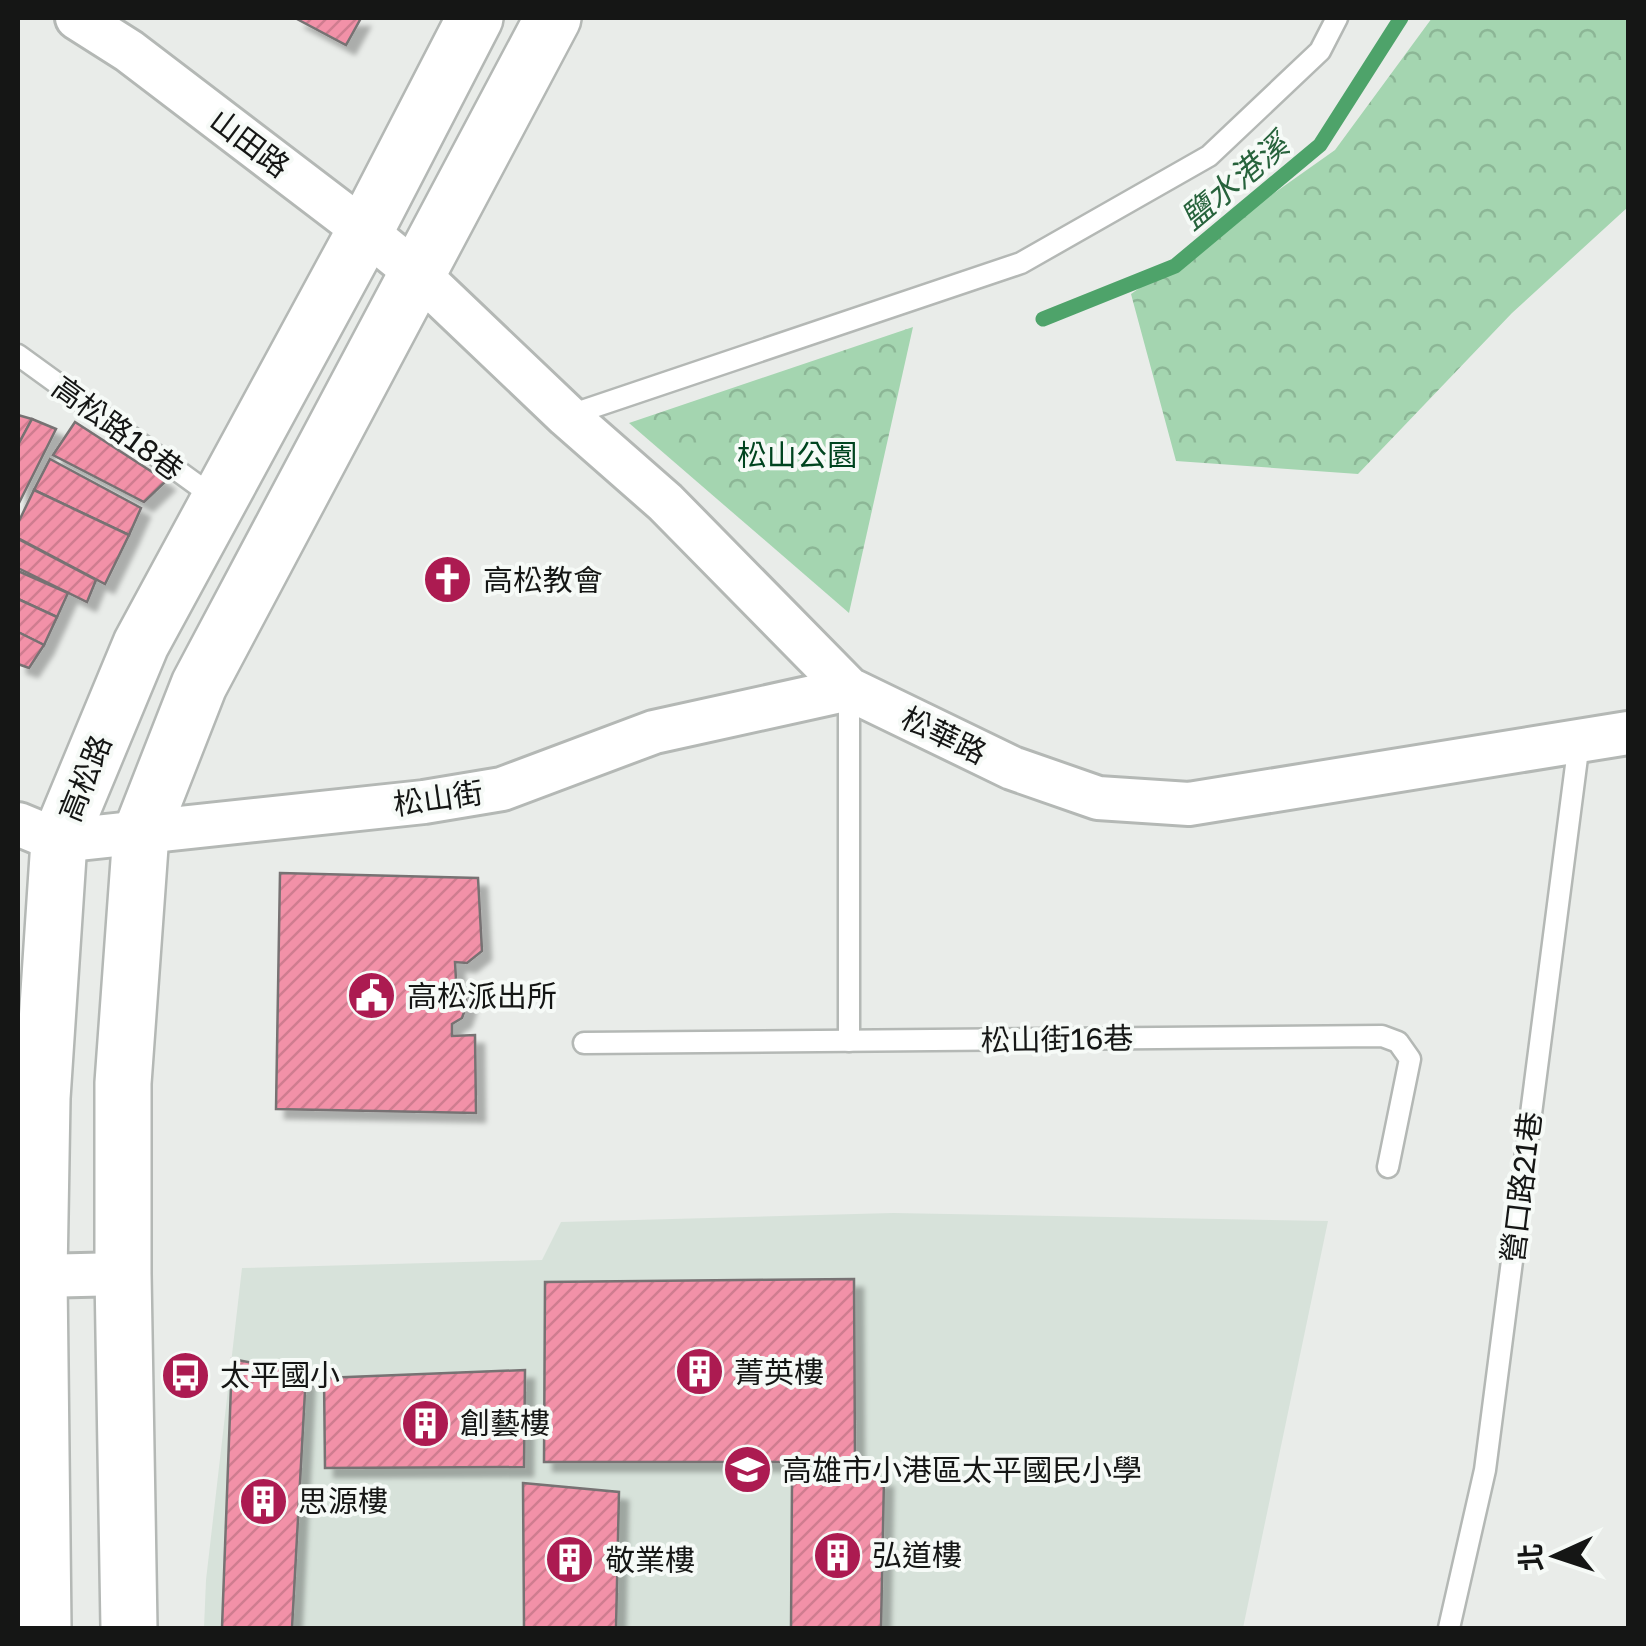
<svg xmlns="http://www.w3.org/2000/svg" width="1646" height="1646" font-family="'Golos Text','Noto Sans TC',sans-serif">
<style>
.built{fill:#d7e2da}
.forest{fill:url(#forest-crowns)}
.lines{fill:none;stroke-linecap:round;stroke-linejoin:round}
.stream{stroke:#4ea36a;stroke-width:15}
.building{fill:url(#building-hatch);stroke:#777273;stroke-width:2.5;filter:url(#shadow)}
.lane-casing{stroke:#b4b8b5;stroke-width:25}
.street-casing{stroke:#b4b8b5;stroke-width:48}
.secondary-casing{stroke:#b4b8b5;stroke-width:60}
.lane{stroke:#fff;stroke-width:20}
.street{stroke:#fff;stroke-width:42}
.secondary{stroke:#fff;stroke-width:55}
.labels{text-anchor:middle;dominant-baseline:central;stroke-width:8;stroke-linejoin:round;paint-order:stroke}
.street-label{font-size:30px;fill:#151615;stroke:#f6faf7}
.park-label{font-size:30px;fill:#00441f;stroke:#f6faf7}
.poi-label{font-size:30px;fill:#151615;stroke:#f6faf7;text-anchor:start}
.water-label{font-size:32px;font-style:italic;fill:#27633c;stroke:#f6faf7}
</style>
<defs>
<pattern id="forest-crowns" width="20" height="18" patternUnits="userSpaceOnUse" patternTransform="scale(2.5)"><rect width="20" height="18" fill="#a4d5b0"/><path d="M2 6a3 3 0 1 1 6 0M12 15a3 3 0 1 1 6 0" fill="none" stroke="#8cb696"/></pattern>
<pattern id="building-hatch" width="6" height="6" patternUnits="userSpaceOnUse" patternTransform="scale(2.5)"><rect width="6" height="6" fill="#f291a8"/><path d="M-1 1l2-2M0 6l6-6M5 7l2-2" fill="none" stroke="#cf7c90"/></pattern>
<filter id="shadow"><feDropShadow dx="9" dy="9" stdDeviation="2.5" flood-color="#0004"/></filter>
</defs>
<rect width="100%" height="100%" fill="#e9ece9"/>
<path class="built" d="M893 1213 1328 1221 1243 1628H204L206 1580 242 1268 542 1260 561 1222Z"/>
<g class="forest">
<path d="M1432 18H1628V207L1512 313 1358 474 1176 461 1131 294 1335 150Z"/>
<path d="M913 327 849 613 629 423Z"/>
</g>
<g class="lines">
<path class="stream" d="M1043 319 1175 266 1320 145 1401 18"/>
</g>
<g class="building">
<path d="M295 18H361L346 45Z"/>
<path d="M18 415 32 419 18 445Z"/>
<path d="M32 419 56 429 18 505V445Z"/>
<path d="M75 422 166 481 144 502 53 455Z"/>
<path d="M50 459 141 508 129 535 34 490Z"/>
<path d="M34 490 129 535 105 584 18 538V523Z"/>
<path d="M18 539 96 580 87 602 18 568Z"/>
<path d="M18 571 68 593 57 617 18 599Z"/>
<path d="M18 599 57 617 44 645 18 632Z"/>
<path d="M18 632 44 645 29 668 18 664Z"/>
<path d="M280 873 478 878 482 951 467 963 455 962 456 980 463 988 467 1004 462 1018 452 1024V1036L475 1035 476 1113 276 1109Z"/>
<path d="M854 1279 855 1462H544L545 1282Z"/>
<path d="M232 1359 306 1373 292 1628H222Z"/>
<path d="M525 1370 524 1467 325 1468 324 1378Z"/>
<path d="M884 1478 881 1628H791L792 1481Z"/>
<path d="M523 1483 619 1492 616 1628H524Z"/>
</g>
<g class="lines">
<defs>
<g id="lane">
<path d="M18 355 218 500"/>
<path d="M567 416 1021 263 1209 156 1320 51 1337 18"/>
<path d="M849 689V1041"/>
<path d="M584 1043 1382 1036 1398 1042 1410 1059 1388 1167"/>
<path d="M1449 1628 1485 1470 1579 742"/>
</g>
<g id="street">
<path d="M77 18 129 51 365 231 419 275 567 416 665 502 849 689 1012 768 1098 798 1189 804 1628 733"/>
<path d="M18 824 59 841 424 802 502 789 654 732 849 689"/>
<path d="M18 1265 39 1276 123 1274"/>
</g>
<g id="secondary">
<path d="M43 1628 39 1276 42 1098 59 841 141 644 365 231 475 18"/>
<path d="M129 1628 123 1274V1083L141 833 199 685 553 18"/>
</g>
</defs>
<use href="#lane" class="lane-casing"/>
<use href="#street" class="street-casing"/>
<use href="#secondary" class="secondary-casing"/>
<use href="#lane" class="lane"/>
<use href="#street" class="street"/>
<use href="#secondary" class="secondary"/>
</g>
<defs>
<symbol id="church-disc" viewBox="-11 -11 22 22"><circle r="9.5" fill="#ac1b51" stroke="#f6faf7"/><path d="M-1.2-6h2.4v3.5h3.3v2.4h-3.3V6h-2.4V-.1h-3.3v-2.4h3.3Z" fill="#fff"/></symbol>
<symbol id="civic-disc" viewBox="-11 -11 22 22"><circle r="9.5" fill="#ac1b51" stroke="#f6faf7"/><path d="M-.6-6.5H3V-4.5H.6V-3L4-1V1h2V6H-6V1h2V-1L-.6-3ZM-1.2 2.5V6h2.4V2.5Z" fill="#fff"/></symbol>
<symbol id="building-disc" viewBox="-11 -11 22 22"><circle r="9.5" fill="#ac1b51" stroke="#f6faf7"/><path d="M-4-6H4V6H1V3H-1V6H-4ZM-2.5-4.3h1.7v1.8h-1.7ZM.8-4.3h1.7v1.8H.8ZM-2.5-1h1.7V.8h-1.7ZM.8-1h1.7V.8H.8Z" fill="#fff"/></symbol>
<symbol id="bus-disc" viewBox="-11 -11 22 22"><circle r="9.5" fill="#ac1b51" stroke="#f6faf7"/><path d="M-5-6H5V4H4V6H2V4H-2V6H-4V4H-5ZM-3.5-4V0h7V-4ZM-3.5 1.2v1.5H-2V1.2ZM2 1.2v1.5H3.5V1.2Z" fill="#fff"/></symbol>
<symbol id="school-disc" viewBox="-11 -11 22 22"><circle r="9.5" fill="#ac1b51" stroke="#f6faf7"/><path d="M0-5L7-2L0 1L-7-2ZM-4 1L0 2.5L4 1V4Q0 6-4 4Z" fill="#fff"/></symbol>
</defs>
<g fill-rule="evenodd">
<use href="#church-disc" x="420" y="552" width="55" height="55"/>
<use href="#civic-disc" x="344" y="968" width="55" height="55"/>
<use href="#building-disc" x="672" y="1344" width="55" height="55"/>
<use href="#bus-disc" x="158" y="1348" width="55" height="55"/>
<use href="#building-disc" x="398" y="1396" width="55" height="55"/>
<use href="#school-disc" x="720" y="1442" width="55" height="55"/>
<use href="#building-disc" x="236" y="1474" width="55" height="55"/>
<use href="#building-disc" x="810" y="1528" width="55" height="55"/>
<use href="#building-disc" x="542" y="1532" width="55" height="55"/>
</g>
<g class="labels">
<g class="street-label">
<text transform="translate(250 143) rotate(37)">山田路</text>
<text transform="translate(118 428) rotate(36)">高松路18巷</text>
<text transform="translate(944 735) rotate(26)">松華路</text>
<text transform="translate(85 778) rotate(-68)">高松路</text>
<text transform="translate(438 798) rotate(-8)">松山街</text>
<text transform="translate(1057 1039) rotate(-1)">松山街16巷</text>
<text transform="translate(1521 1187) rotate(-83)">營口路21巷</text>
</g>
<g class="park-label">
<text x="797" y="455">松山公園</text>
</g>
<g class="poi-label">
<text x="483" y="580">高松教會</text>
<text x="407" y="996">高松派出所</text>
<text x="734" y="1372">菁英樓</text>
<text x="220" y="1375">太平國小</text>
<text x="460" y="1423">創藝樓</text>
<text x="782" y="1470">高雄市小港區太平國民小學</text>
<text x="298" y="1501">思源樓</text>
<text x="872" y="1555">弘道樓</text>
<text x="605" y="1560">敬業樓</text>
</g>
<g class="water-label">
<text transform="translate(1234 181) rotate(-40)">鹽水港溪</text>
</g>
</g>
<rect width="1646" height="1646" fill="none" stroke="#151615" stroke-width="40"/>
<g transform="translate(1556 1556) rotate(267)" stroke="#f6faf7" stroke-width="8" paint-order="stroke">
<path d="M0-8L18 38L0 25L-18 38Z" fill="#151615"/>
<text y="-15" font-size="28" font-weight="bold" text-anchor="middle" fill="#151615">北</text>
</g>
</svg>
